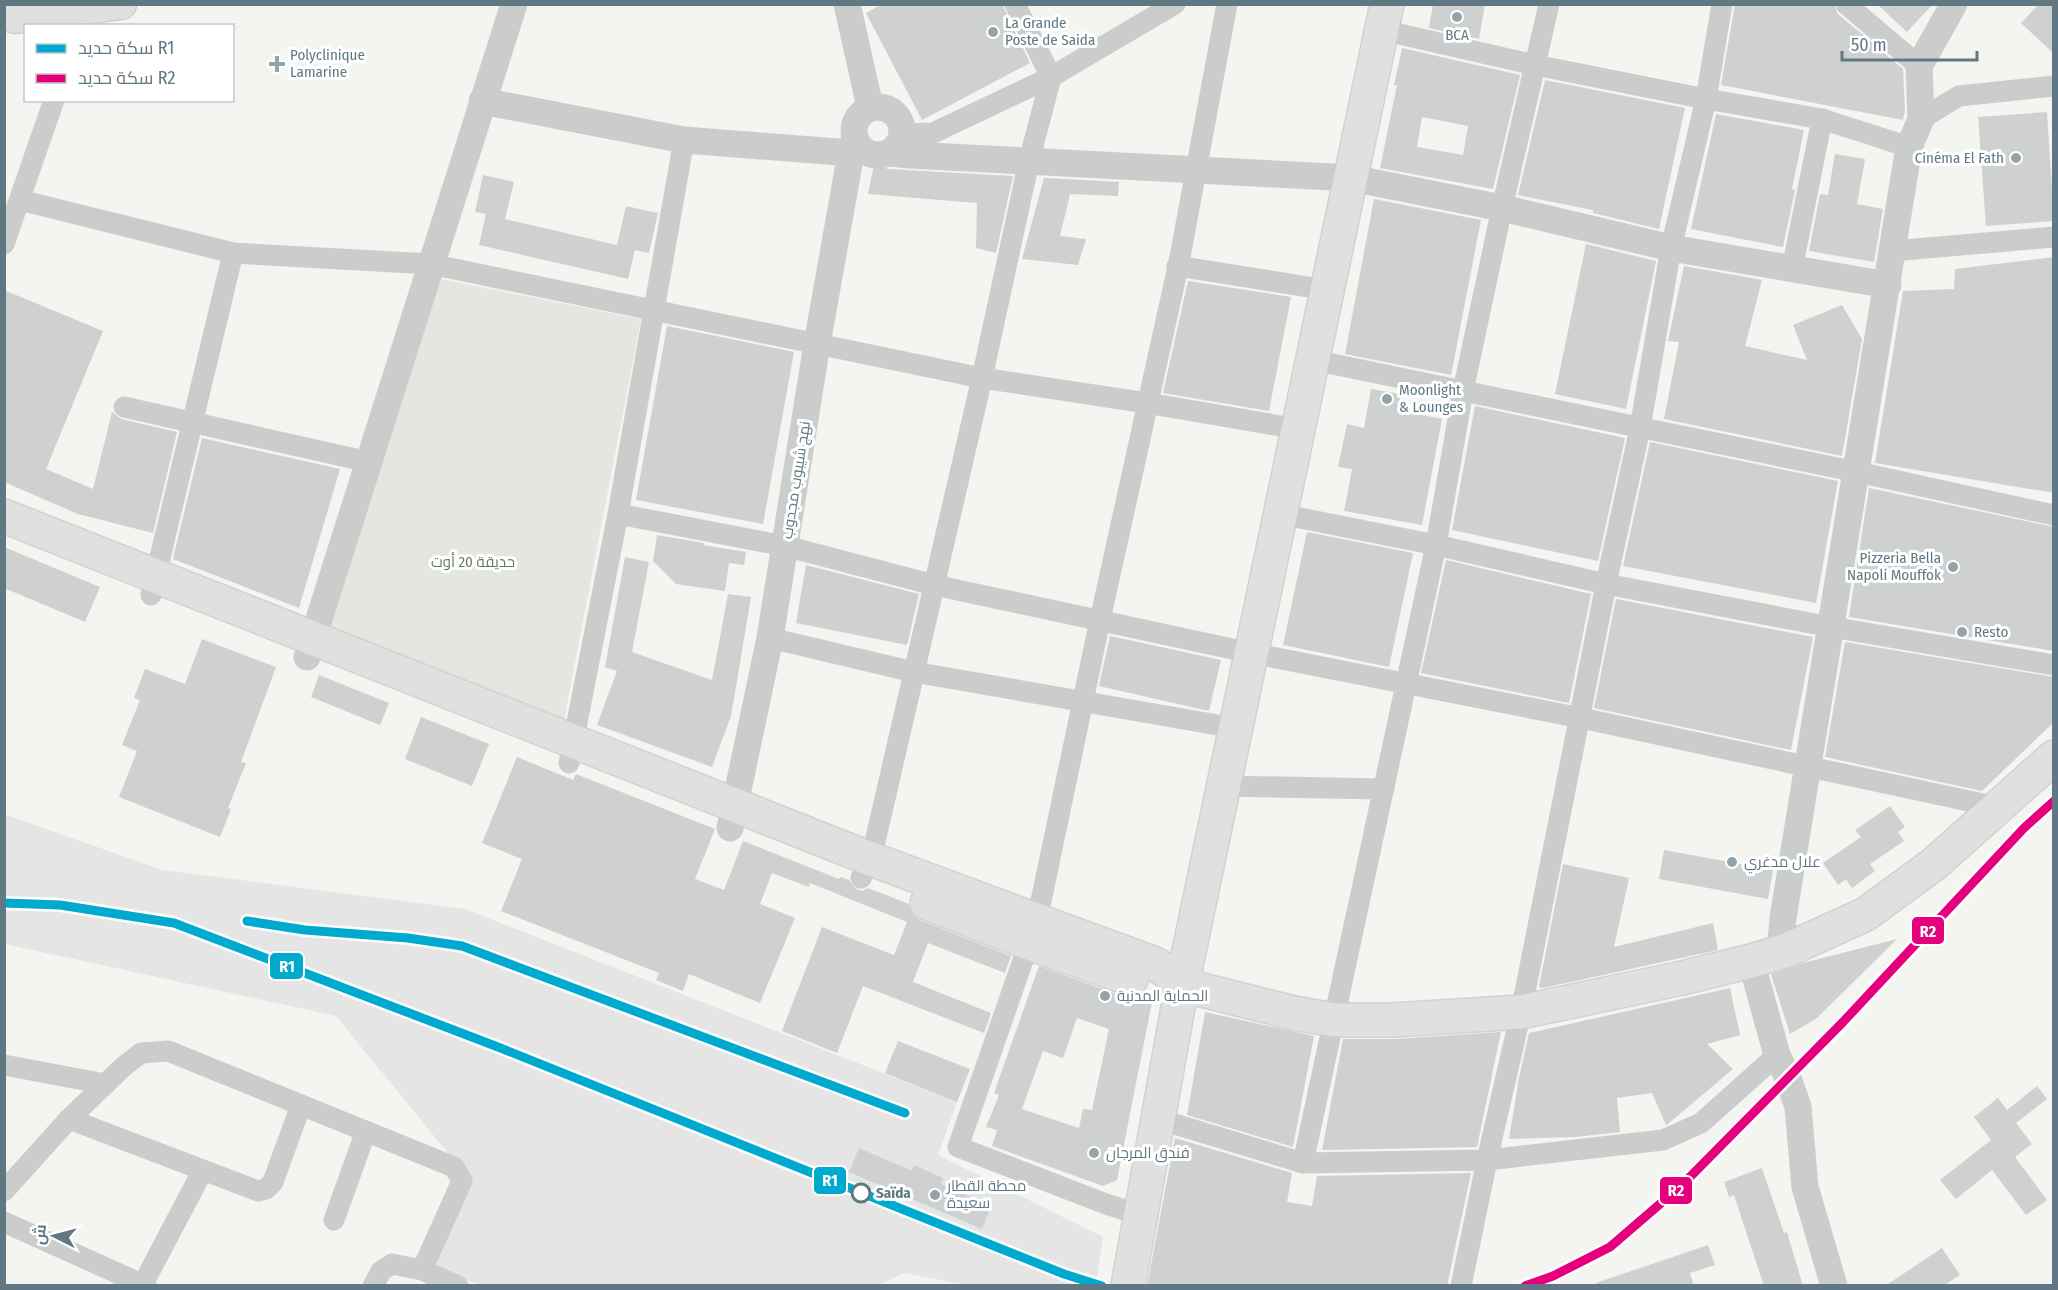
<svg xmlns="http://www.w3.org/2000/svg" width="2058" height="1290" font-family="'Fira Sans Condensed',Cairo,sans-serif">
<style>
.built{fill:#e4e5e4}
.green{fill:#e4e7df}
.building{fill:#cfd1d0;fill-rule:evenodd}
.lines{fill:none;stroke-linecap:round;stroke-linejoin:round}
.secondary-casing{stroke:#cfd1d1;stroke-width:33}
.primary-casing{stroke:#d1d2d1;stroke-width:36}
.trunk-casing{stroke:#d1d2d1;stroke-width:36}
.minor{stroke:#cbcdcd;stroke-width:21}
.tertiary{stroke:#cbcdcd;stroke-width:27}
.secondary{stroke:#e0e0e0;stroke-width:30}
.primary{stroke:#e0e0e0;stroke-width:33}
.trunk{stroke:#e0e0e0;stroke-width:33}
.rail-1-casing{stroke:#fff;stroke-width:14}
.rail-2-casing{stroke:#fff;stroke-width:14}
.rail-1{stroke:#00a9ce;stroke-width:9}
.rail-2{stroke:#e5007d;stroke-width:9}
.poi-dot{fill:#94a3aa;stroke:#fff;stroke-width:2}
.stop-dot{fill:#fff;stroke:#617884;stroke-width:3}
.labels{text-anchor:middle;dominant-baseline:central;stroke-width:6;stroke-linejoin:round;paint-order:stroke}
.poi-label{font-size:15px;fill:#617884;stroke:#fff;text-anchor:start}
.street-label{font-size:15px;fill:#617884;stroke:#fff}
.park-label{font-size:15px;fill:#687b60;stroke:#fff}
.stop-label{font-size:15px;font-weight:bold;fill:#617884;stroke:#fff;text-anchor:start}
.line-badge{stroke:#fff;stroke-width:2}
.badge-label{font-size:16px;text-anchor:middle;font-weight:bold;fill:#fff}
</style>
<rect width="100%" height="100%" fill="#f4f4f1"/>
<path class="built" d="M4 814 162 870 465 909 957 1102 938 1155 1103 1237 1096 1285H966L904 1273 877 1286H484L429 1267 461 1169 336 1016 5 944Z"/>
<path class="green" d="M435 278 641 319 563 725 329 632Z"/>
<g class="building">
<path d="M882 4H1002L1030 63 922 120 866 13Z"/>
<path d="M1433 4H1485L1479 39 1429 28Z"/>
<path d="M1735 4H1834L1838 14 1903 69 1905 111 1903 120 1721 85Z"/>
<path d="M1877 4H1933L1907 32Z"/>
<path d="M2039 4H2054V54L2021 23Z"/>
<path d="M1402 48 1520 75 1493 189 1380 168 1397 85H1394ZM1422 117 1468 126 1463 155 1417 147Z"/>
<path d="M1545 80 1685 108 1659 229 1593 213V210L1518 195Z"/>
<path d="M2047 112 2054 221 1986 226 1978 117Z"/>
<path d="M1716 114 1804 130 1792 189 1795 190 1783 247 1691 229Z"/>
<path d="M1835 154 1865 159 1857 204 1883 209 1874 262 1809 251 1820 194 1828 195Z"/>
<path d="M875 159 881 166 888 169 1013 176 996 253 976 248 977 203 868 194Z"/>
<path d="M483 175 514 182 505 219 617 245 626 206 658 213 649 253 635 250 628 279 479 245 486 214 475 212Z"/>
<path d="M1044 178 1119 182 1118 196 1070 194 1060 236 1086 239 1078 265 1022 259Z"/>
<path d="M1374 199 1481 220 1451 375 1345 354Z"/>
<path d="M1586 244 1656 261 1626 409 1555 394Z"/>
<path d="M2054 257V493L1875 463 1903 291 1954 289 1955 269Z"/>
<path d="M1684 266 1762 280 1745 346 1807 360 1793 325 1842 305 1862 339 1842 456 1664 419 1679 342 1668 341Z"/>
<path d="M1188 281 1291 297 1269 411 1163 393Z"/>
<path d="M4 290 103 331 46 469 93 489 112 412 121 419 177 432 153 533 78 514 4 482Z"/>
<path d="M667 326 794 352 763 524 636 500Z"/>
<path d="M1371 389 1401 394 1398 410 1442 419 1422 525 1344 511 1352 469 1338 467 1347 424 1364 428Z"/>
<path d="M1475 406 1625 438 1598 561 1452 530Z"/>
<path d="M202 438 340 469 299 608 173 559Z"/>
<path d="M1650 442 1838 481 1816 603 1623 566Z"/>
<path d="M1869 488 2054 527V651L1849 617Z"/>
<path d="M1307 532 1413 553 1389 667 1283 645Z"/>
<path d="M657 535 704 543 703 545 746 552 744 565 729 563 725 591 676 584 653 561Z"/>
<path d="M4 547 100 587 85 622 4 588Z"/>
<path d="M625 557 649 562 632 652 712 680 728 594 751 597 731 716 712 767 597 725 617 671 605 667Z"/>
<path d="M1446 560 1591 594 1569 703 1421 673Z"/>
<path d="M806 565 919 594 907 645 796 623Z"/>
<path d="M1616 599 1813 637 1791 750 1594 708Z"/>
<path d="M1110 636 1221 660 1209 711 1099 686Z"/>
<path d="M202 639 276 667 241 762 246 763 228 808 231 809 220 837 119 797 137 751 122 745 140 700 134 698 145 669 185 684Z"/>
<path d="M1845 642 2054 677 2053 723 1982 791 1825 757Z"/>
<path d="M319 675 389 703 380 725 311 697Z"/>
<path d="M421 717 489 744 472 786 405 759Z"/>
<path d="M517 757 573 780 576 774 715 829 695 879 724 890 743 841 839 879 840 877 849 880 856 889 862 891 868 888 909 904 912 914 920 920 1011 956 1005 973 928 943 913 982 991 1013 984 1033 863 986 837 1053 782 1031 822 927 894 955 907 922 810 883 809 887 772 873 760 904 795 918 760 1003 689 974 683 991 656 980 659 973 501 911 522 859 482 843Z"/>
<path d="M1890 806 1905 827 1898 832 1904 841 1870 864 1875 871 1852 888 1846 879 1838 885 1823 863 1861 837 1855 830Z"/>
<path d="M1664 850 1773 870 1768 899 1659 879Z"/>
<path d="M1563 864 1629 878 1614 947 1713 923 1718 950 1543 988 1539 987Z"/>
<path d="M1897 939 1817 1018 1790 1034 1771 974 1803 963Z"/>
<path d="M1039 966 1125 997H1134L1141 994 1149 997 1152 1002 1117 1180 1103 1186 992 1146 997 1130 986 1127 999 1095 994 1093ZM1077 1018 1109 1029 1092 1110 1083 1109 1079 1128 1022 1109 1043 1051 1063 1058Z"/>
<path d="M1730 988 1740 1035 1707 1044 1733 1069 1669 1123 1666 1125 1652 1093 1617 1098 1620 1132 1576 1137 1509 1139 1519 1078 1529 1033Z"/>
<path d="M1205 1012 1314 1036 1293 1147 1187 1115Z"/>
<path d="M1501 1032 1477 1147 1322 1150 1343 1039H1394Z"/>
<path d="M898 1041 970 1069 957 1102 885 1073Z"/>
<path d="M2037 1086 2047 1099 2016 1123 2032 1144 2015 1157 2047 1200 2026 1215 1992 1170 1956 1199 1940 1180 1991 1140 1974 1117 1998 1098 2007 1110Z"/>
<path d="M1175 1138 1292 1173 1287 1202 1312 1206 1317 1176 1471 1173 1447 1286H1147Z"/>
<path d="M859 1148 912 1171 914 1165 943 1178 941 1184 991 1206 982 1229 849 1172Z"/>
<path d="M1762 1168 1784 1233 1787 1232 1803 1286H1764L1734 1195 1729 1197 1724 1182Z"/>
<path d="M1708 1245 1715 1265 1690 1273 1694 1286H1597L1596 1283Z"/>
<path d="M1942 1248 1960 1275 1943 1286H1885Z"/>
</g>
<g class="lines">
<defs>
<path id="secondary" d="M19 4 15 18 121 4"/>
<g id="primary">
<path d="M4 516 871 859 1155 964 1169 973 1182 985"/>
<path d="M927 903 1029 943 1131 979"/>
<path d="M1182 985 1387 4"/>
</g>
<path id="trunk" d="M1128 1286 1182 985 1294 1013 1334 1020H1393L1521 1012 1682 978 1751 961 1787 950 1866 914 1934 864 2054 757"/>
</defs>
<use href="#secondary" class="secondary-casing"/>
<use href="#primary" class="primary-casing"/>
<use href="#trunk" class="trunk-casing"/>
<g class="minor">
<path d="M1846 4 1919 66"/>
<path d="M1382 30 1535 65 1706 99 1822 119 1909 147"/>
<path d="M1921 119 1959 96 2054 86"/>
<path d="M901 134 933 133 1051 77 1175 4"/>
<path d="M20 200 233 253 430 264 982 378 1147 403 1298 429"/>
<path d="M4 244 54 100"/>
<path d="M1892 251 2054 237"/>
<path d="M1177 266 1327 290"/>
<path d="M1792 269 1822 119"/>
<path d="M1313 360 1857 472 2054 515"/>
<path d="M124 407 369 462"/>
<path d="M618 514 785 546 934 585 1251 653 1581 718 1997 807"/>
<path d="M1280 514 1436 545 1606 584 1831 627 2054 665"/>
<path d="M151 595 233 253"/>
<path d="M770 638 914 672 1235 728"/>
<path d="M569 763 618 514 684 140"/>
<path d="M1223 786 1384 789"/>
<path d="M861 878 871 859 982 378 1029 161 1051 77 1015 4"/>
<path d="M4 1065 105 1084"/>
<path d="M69 1119 258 1191 266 1189 273 1182 301 1105"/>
<path d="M1158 1119 1303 1163 1487 1160 1663 1140 1701 1123 1777 1055"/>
<path d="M1303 1163 1436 545 1463 391 1502 208 1549 4"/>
<path d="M4 1191 69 1119 123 1067 141 1053 168 1051 454 1167 462 1181 422 1270"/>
<path d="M1140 1215 1106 1204 958 1147 1037 920 1100 620 1179 262 1227 4"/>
<path d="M334 1220 366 1131"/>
<path d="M4 1222 146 1286"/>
<path d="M143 1284 203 1170"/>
<path d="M373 1286 381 1271 392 1264 422 1270 458 1286"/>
<path d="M1461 1286 1487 1160 1521 1012 1606 584 1640 428 1671 248 1706 99 1722 4"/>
</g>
<g class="tertiary">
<path d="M847 4 870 107"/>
<path d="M482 101 684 140 851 153 817 344 770 638 730 828"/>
<circle cx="878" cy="131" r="24"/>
<path d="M890 153 910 155 1351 178 1502 208 1671 248 1888 285"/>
<path d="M307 657 514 4"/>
<path d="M1780 953 1783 918 1909 147 1921 119 1919 66 1954 4"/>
<path d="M1751 961 1777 1055 1788 1078 1798 1107 1805 1187 1834 1286"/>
</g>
<use href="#secondary" class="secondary"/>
<use href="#primary" class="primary"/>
<use href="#trunk" class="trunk"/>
<defs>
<g id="rail-1">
<path d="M4 903 60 905 174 923 498 1047 1064 1274 1102 1286"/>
<path d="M247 921 305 930 408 938 462 946 905 1113"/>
</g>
<path id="rail-2" d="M1525 1286 1553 1276 1610 1247 1682 1185 1843 1022 2024 828 2054 801"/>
</defs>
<use href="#rail-1" class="rail-1-casing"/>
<use href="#rail-2" class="rail-2-casing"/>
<use href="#rail-1" class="rail-1"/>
<use href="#rail-2" class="rail-2"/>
</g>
<g class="poi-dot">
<circle cx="1457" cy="17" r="6"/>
<circle cx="993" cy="32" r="6"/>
<path d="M274 55h6v6h6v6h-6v6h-6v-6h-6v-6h6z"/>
<circle cx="2016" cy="158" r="6"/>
<circle cx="1387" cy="399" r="6"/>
<circle cx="1953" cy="567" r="6"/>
<circle cx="1962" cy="632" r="6"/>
<circle cx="1732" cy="862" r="6"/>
<circle cx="1105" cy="996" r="6"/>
<circle cx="1094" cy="1153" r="6"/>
<circle cx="935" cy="1195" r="6"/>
</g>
<circle class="stop-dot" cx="861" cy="1193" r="9"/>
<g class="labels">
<g class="poi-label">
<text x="1005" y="23">La Grande<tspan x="1005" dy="17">Poste de Saida</tspan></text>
<text x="1457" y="35" text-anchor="middle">BCA</text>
<text x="290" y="55">Polyclinique<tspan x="290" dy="17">Lamarine</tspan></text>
<text x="2004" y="158" text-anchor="end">Cinéma El Fath</text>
<text x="1399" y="390">Moonlight<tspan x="1399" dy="17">&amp; Lounges</tspan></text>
<text x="1941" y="558" text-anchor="end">Pizzeria Bella<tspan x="1941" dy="17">Napoli Mouffok</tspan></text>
<text x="1974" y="632">Resto</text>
<text x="1744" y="862">علال مدغري</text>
<text x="1117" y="996">الحماية المدنية</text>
<text x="1106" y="1153">فندق المرجان</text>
<text x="947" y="1186">محطة القطار<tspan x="947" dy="17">سعيدة</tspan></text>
</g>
<g class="street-label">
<text transform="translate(796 480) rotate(-81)">نهج شيبوب مجدوب</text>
</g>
<g class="park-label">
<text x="473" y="562">حديقة 20 أوت</text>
</g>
<g class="stop-label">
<text x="876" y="1193">Saïda</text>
</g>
</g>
<g class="line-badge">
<rect x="1911" y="916" width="34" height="29" rx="6" fill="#e5007d"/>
<rect x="269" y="952" width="35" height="28" rx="6" fill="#00a9ce"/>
<rect x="813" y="1166" width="34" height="29" rx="6" fill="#00a9ce"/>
<rect x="1659" y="1176" width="34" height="29" rx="6" fill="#e5007d"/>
</g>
<g class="badge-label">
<text x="1928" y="937">R2</text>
<text x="287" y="972">R1</text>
<text x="830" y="1186">R1</text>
<text x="1676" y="1196">R2</text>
</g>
<rect width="2058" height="1290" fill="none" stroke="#617884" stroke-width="12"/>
<rect x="24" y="24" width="210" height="78" fill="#ffffff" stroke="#c0c9ce" stroke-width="1.5"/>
<rect x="36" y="44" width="30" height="9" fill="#00a9ce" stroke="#c0c9ce" stroke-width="1.5"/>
<text x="78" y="54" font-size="18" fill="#617884">سكة حديد R1</text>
<rect x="36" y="74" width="30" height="9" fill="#e5007d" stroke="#c0c9ce" stroke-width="1.5"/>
<text x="78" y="84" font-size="18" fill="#617884">سكة حديد R2</text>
<g transform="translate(54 1236) rotate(276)" stroke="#ffffff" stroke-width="4.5" paint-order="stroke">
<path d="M0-4.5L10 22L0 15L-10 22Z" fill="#617884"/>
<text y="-9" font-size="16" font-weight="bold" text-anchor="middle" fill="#617884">ش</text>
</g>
<path d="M1842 51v9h135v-9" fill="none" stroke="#617884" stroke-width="3"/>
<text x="1851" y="51" font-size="18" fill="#617884" stroke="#ffffff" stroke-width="4.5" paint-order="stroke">50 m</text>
</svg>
